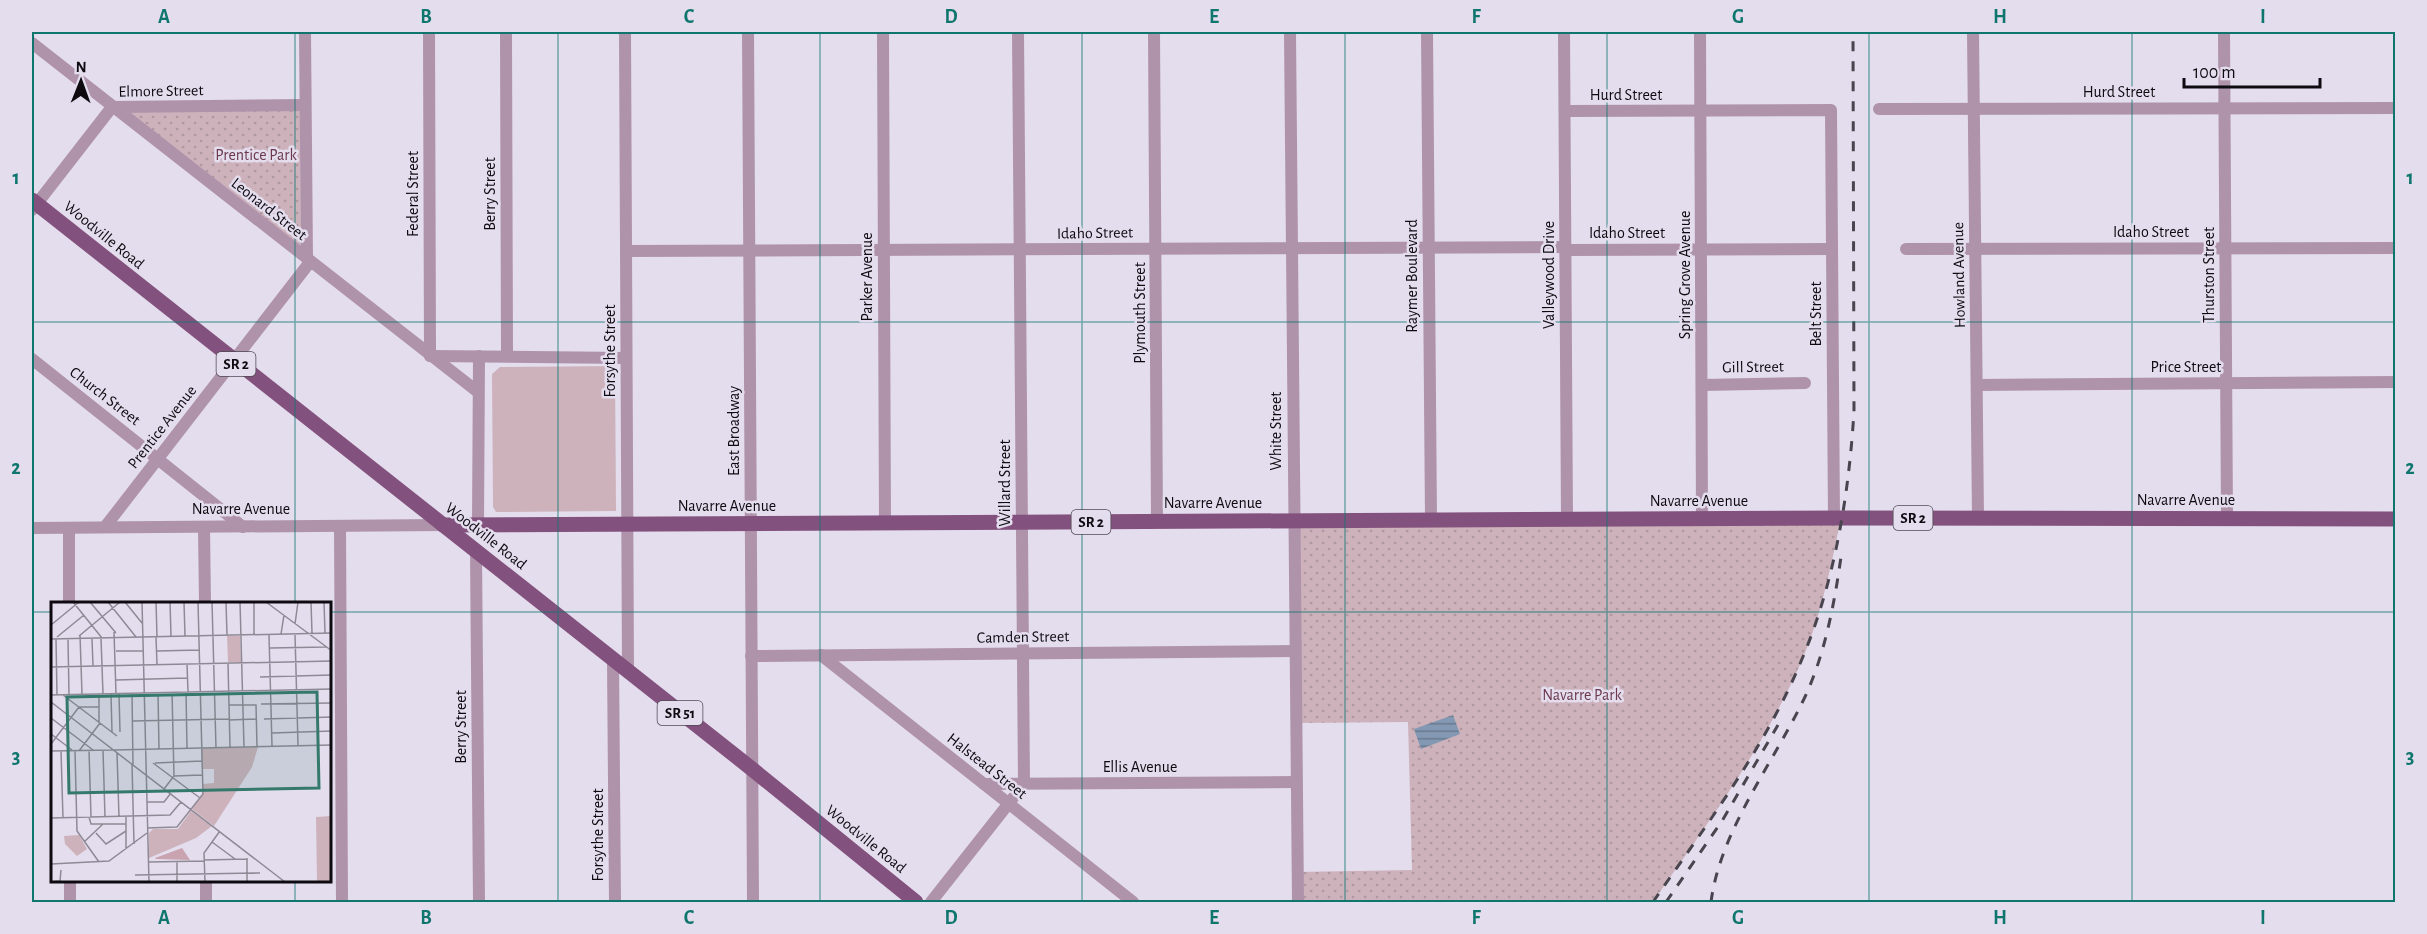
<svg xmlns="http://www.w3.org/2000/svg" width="2427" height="934" font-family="'Alegreya Sans',sans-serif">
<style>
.green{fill:#cdb2bb}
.park{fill:url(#park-dots)}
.water{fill:url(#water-rules)}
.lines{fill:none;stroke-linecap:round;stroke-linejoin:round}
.minor{stroke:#af93ab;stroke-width:12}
.major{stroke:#83517d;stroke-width:15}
.rail{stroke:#49454e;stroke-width:3;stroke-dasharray:10 10;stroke-linecap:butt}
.grid{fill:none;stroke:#0f766e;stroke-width:1.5;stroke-opacity:0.55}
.labels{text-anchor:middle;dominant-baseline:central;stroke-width:5;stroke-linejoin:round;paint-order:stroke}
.shield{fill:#e4ddee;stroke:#4e4953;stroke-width:1.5}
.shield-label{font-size:15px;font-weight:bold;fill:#0d0a10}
.street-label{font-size:16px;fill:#0d0a10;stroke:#e4ddee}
.park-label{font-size:16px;fill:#6b384c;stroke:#e4ddee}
.inset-road{fill:none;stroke:#8e8995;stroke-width:1.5}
.view{fill:#35796c;fill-opacity:0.15;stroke:#35796c;stroke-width:3}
.inset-edge{fill:none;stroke:#0d0a10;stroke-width:3}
.neatline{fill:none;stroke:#0f766e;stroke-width:2}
.grid-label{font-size:20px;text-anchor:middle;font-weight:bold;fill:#0f766e}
</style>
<defs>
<pattern id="park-dots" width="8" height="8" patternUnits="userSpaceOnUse" patternTransform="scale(1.5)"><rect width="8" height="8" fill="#cdb2bb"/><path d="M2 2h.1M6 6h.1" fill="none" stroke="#af98a0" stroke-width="1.8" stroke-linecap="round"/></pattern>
<pattern id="water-rules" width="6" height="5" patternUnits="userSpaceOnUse" patternTransform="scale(1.5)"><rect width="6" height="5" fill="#8398b2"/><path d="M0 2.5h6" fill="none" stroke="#6a7a8f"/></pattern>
</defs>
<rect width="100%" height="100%" fill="#e4ddee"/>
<path class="green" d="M615 366 616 511 496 512 493 507 492 374 500 367Z"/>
<g class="park">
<path d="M300 110 301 247 125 111Z"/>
<path d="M1841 518C1831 565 1822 613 1803 658 1765 746 1707 824 1653 902H1298L1297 872 1412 870 1408 722 1296 723 1293 521Z"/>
</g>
<path class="water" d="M1453 715 1460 734 1421 749 1414 729Z"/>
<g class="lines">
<g class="minor">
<path d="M305 32 307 259"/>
<path d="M429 32 430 356"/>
<path d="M506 32 507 356"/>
<path d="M625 32 628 671"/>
<path d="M748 32 753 902"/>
<path d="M883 32 885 523"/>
<path d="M1154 32 1157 522"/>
<path d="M1290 32 1298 902"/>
<path d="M1427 32 1431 520"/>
<path d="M1564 32 1567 519"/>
<path d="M1700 32 1702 519"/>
<path d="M1973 32 1978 518"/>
<path d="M2224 32 2227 518"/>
<path d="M32 43 478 392"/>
<path d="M1879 109 2396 108"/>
<path d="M1565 111 1831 110 1834 518"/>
<path d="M32 210 112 107 305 105"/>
<path d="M1906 249 2396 248"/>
<path d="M1566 250 1832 249"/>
<path d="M626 251 1566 247"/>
<path d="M430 356 626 358"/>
<path d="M32 359 243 527"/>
<path d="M1702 385 1805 383"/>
<path d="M1977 385 2396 382"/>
<path d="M478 525 479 356"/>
<path d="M340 526 342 902"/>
<path d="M105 527 310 262"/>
<path d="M204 527 205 604"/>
<path d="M32 528 443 525"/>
<path d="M69 528V604"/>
<path d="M476 552 479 902"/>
<path d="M821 655 1133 902"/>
<path d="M751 656 1295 651"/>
<path d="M613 660 615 902"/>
<path d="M984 784 1296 782"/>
<path d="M70 882V902"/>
<path d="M206 882V902"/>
<path d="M931 902 1024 784 1018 32"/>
</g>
<g class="major">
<path d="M32 200 752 769 916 902"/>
<path d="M443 525 1847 518 2396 519"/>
</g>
<g class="rail">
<path d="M1653 902C1706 825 1766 747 1802 659 1835 581 1849 494 1854 411L1853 32"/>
<path d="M1666 902 1722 821 1778 725"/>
<path d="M1711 902C1720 832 1771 766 1802 703 1824 659 1834 606 1841 557"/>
</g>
</g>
<path class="grid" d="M295 32V604M558 32V902M820 32V902M1082 32V902M1345 32V902M1607 32V902M1869 32V902M2132 32V902M32 322H2396M32 612H52M330 612H2396M295 882V902"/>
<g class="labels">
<g class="shield">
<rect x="216.5" y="352" width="39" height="24" rx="4.5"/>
<rect x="1893.5" y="506" width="39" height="24" rx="4.5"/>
<rect x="1071.5" y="510" width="39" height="24" rx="4.5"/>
<rect x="657.5" y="701" width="45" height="24" rx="4.5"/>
</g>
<g class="shield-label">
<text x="236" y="364">SR 2</text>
<text x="1913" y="518">SR 2</text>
<text x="1091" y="522">SR 2</text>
<text x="680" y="713">SR 51</text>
</g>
<g class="street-label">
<text transform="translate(161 91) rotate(-1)">Elmore Street</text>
<text x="2119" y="92">Hurd Street</text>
<text x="1626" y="95">Hurd Street</text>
<text transform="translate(413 194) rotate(-90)">Federal Street</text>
<text transform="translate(490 194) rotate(-90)">Berry Street</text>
<text transform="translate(269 209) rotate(38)">Leonard Street</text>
<text x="2151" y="232">Idaho Street</text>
<text transform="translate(1095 233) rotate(-1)">Idaho Street</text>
<text x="1627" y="233">Idaho Street</text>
<text transform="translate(104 235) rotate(39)">Woodville Road</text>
<text transform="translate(1549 275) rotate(-90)">Valleywood Drive</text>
<text transform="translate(1685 275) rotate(-90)">Spring Grove Avenue</text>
<text transform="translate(1959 275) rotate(-91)">Howland Avenue</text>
<text transform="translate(2209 275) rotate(-90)">Thurston Street</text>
<text transform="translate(1412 276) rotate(-90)">Raymer Boulevard</text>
<text transform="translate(867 277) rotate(-90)">Parker Avenue</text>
<text transform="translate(1140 313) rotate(-90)">Plymouth Street</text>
<text transform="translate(1816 314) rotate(-90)">Belt Street</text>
<text transform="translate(610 351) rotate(-90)">Forsythe Street</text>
<text transform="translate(1753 367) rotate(-1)">Gill Street</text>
<text x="2186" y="367">Price Street</text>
<text transform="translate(105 396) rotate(38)">Church Street</text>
<text transform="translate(162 427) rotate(-52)">Prentice Avenue</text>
<text transform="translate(734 431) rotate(-90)">East Broadway</text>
<text transform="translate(1276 431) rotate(-90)">White Street</text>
<text transform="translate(1005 483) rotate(-90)">Willard Street</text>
<text x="2186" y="500">Navarre Avenue</text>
<text x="1699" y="501">Navarre Avenue</text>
<text x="1213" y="503">Navarre Avenue</text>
<text x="727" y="506">Navarre Avenue</text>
<text x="241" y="509">Navarre Avenue</text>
<text transform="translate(486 536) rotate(38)">Woodville Road</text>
<text transform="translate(1023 637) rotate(-1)">Camden Street</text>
<text transform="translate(461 727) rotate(-90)">Berry Street</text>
<text transform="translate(987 766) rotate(38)">Halstead Street</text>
<text x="1140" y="767">Ellis Avenue</text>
<text transform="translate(598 835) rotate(-90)">Forsythe Street</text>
<text transform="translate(866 839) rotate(39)">Woodville Road</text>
</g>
<g class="park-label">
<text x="256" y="155">Prentice Park</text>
<text x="1582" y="695">Navarre Park</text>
</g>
</g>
<g transform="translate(51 602)">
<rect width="280" height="280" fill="#e4ddee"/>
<path d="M131 246 139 258 105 257 104 256Z" fill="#c9a4b0"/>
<path d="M280 214V280H266L265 215Z" fill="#cdb2bb"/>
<path d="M176 34H189L190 60H177ZM207 145 201 165 163 224 141 207 151 193 152 182 163 181V167H151L150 146ZM140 209 161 224 145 236 98 256V231L102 227H127ZM28 233 36 247 26 254 14 242 13 234Z" fill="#cdb2bb"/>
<path class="inset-road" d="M22 0 51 36M39 0 65 31M57 0 85 35M74 0 91 21M91 0 98 280M105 0 106 35M119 0 120 34M133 0 134 34M161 0 165 146M175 0 176 33M189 0 193 145M203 0V32M215 0 281 49M260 0 261 31M273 0 274 31M244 22 247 0M0 23 28 0M63 30 65 92M230 32 233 13M244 32 247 143M29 33 31 92M218 33 221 144M28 34 69 0M6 35 33 13M105 35 106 63M50 36 52 92M0 37 281 31M5 37 6 93M17 37 18 93M41 37 42 64M219 46 275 45M65 49H92M106 49 148 48M177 61 179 145M136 62 137 90M0 65 281 59M209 75 281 73M65 78 136 76M135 90 136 146M81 91 82 163M107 91 108 147M48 92V121M60 92 61 130M68 92 69 130M0 93 281 87M12 93 66 134M0 100 234 280M210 102 281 101M178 103H205L206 145M0 116 42 148M213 117 281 115M178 118 205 117M81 119 178 117M221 131 281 129M0 132 21 148M0 142 28 105H48M38 148 40 215M52 148 54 215M63 148 281 143M0 149 62 148M10 149 12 216M24 149 26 229 48 260M28 149 49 121M66 151 68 215M102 161 149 196M104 161 151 159M81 162 83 242M123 174 151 173M113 187 123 174 121 90M96 200H113L120 191M75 214V247M38 215 40 222H75M0 216 119 213 130 200M96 226 126 225 152 192 147 0M45 231 55 242 75 229M33 240 52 222M161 240 184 257M196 256V280M153 258 196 257M97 260 153 259M0 262 58 259 96 231M84 273 209 271M0 280 9 279 10 268M126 280V259M154 280 153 251 169 229"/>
<path class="view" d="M266 90 268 186 18 191 16 95Z"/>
<rect width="280" height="280" class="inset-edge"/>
</g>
<rect width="2427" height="934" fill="none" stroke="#e4ddee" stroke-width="66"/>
<g transform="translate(81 81) rotate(1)" stroke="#e4ddee" stroke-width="4.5" paint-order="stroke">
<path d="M0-4.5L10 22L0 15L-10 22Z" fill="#0d0a10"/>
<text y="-9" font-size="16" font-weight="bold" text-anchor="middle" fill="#0d0a10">N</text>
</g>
<path d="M2184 78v9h136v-9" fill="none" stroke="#0d0a10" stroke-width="3"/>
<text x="2193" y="78" font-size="18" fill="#0d0a10" stroke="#e4ddee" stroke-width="4.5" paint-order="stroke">100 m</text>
<rect x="33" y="33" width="2361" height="868" class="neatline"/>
<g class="grid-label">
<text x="164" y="23">A</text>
<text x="426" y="23">B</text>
<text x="689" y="23">C</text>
<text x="951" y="23">D</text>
<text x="1214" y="23">E</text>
<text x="1476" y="23">F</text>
<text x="1738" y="23">G</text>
<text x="2000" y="23">H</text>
<text x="2263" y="23">I</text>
<text x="16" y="184">1</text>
<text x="2410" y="184">1</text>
<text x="16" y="474">2</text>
<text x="2410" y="474">2</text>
<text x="16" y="763">3</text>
<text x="2410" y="763">3</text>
<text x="164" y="924">A</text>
<text x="426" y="924">B</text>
<text x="689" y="924">C</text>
<text x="951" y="924">D</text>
<text x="1214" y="924">E</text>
<text x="1476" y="924">F</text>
<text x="1738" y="924">G</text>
<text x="2000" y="924">H</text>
<text x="2263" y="924">I</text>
</g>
</svg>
